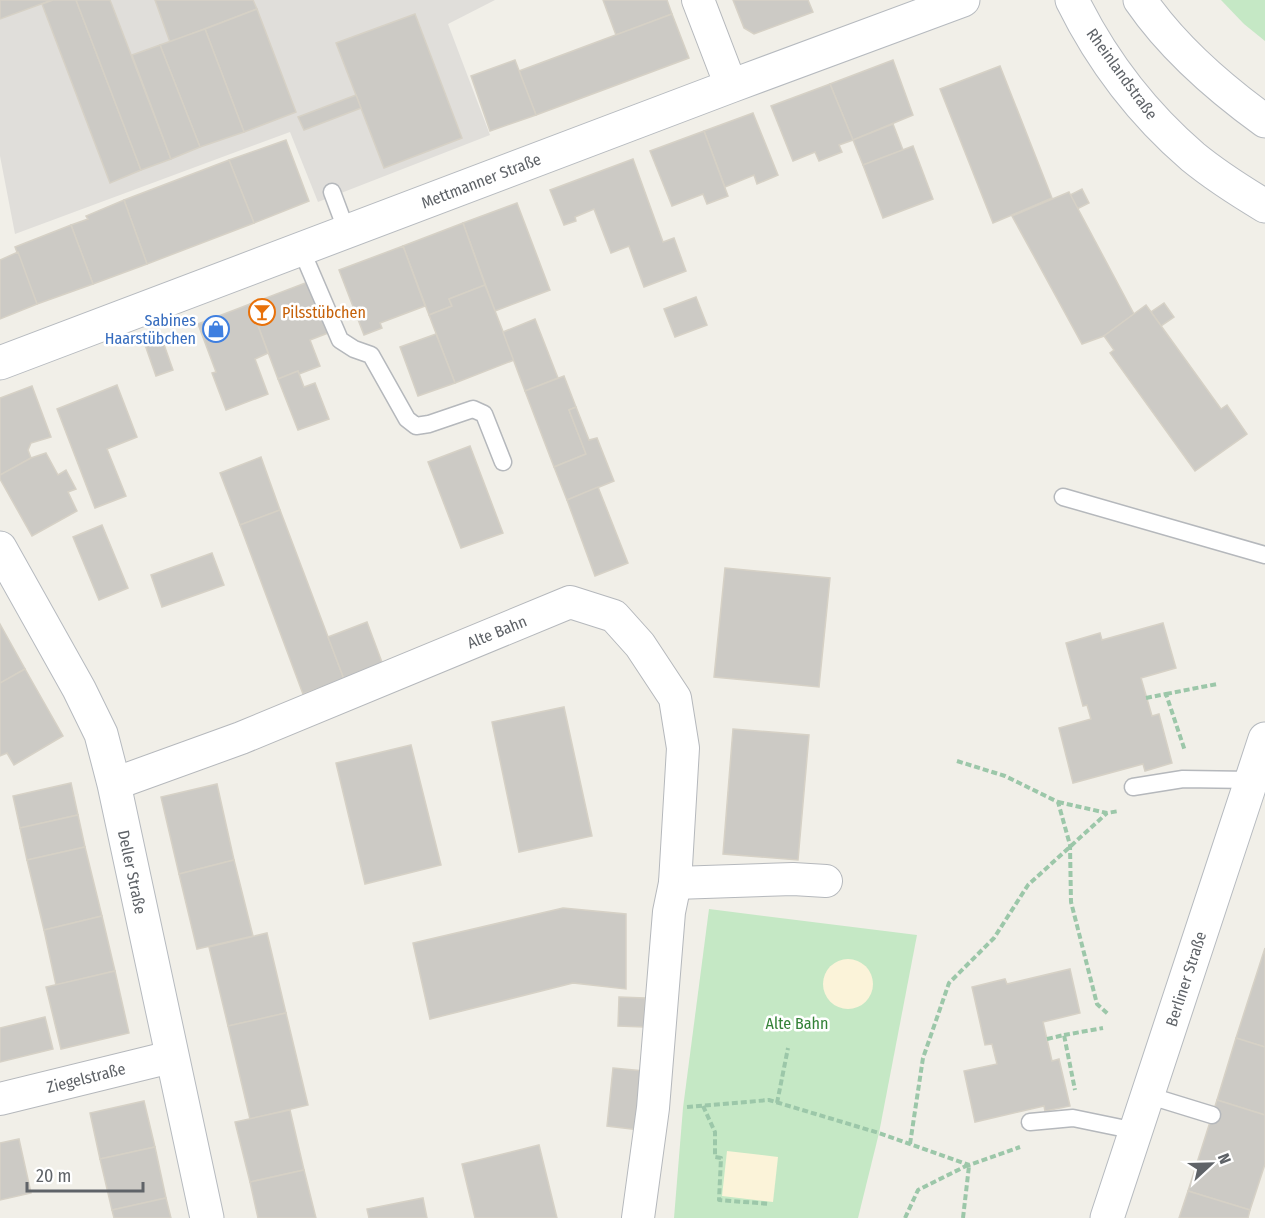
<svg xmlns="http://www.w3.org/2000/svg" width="1265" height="1218" font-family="'Fira Sans Condensed',sans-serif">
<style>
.industrial{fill:#e0deda}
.green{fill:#c5e8c5}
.sand{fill:#fbf3d9}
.building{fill:#cccac5;stroke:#d6d1c6;stroke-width:1.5}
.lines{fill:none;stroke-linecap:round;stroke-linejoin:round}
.lane-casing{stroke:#b5b8bc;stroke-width:19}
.street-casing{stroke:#b5b8bc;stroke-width:34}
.secondary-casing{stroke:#b6babf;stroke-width:35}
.path{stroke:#9cc7a9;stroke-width:4;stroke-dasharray:6 3;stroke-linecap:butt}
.lane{stroke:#fff;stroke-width:16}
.street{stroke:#fff;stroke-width:32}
.secondary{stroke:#fff;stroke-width:33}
.labels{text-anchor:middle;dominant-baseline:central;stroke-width:5;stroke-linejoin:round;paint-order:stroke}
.street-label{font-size:16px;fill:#5f6368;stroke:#fff}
.food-label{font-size:16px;fill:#c56008;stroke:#fff;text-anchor:start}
.shop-label{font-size:16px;fill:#366cbe;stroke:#fff;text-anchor:end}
.park-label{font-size:16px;fill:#348238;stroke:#fff}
</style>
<rect width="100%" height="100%" fill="#f1efe8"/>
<path class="industrial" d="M0 0H495L448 24 490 135 318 202 290 132 15 234 0 156Z"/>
<g class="green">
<path d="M1221 0H1265V41L1244 24Z"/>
<path d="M709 909 917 935 879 1133 858 1218H674L683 1108Z"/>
</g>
<g class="sand">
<circle cx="848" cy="984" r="25"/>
<path d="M727 1151 778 1157 773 1202 722 1196Z"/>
</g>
<g class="building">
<path d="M0 0H52L0 19Z"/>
<path d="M53 0H76L141 170 110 183 42 4Z"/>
<path d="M76 0H110L171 159 141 170Z"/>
<path d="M155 0H253L257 9 170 42Z"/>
<path d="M603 0H667L672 14 616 35Z"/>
<path d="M733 0H808L813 12 754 34 744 28Z"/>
<path d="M257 9 296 112 244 132 205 29Z"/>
<path d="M415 14 462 138 384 168 336 43Z"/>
<path d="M672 14 689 58 536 115 519 71Z"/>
<path d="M205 29 244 132 200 147 160 45Z"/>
<path d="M160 45 200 147 171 159 132 55Z"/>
<path d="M515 60 536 115 490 131 471 76Z"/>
<path d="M893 60 913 115 853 140 830 84Z"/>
<path d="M1000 66 1052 198 993 223 940 89Z"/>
<path d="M830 84 853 140 839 145 842 152 819 161 815 152 793 161 771 106Z"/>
<path d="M356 95 361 108 304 130 298 117Z"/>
<path d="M753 113 778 175 757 184 754 175 725 187 704 131Z"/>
<path d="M893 124 903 150 863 165 853 140Z"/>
<path d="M704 131 728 196 707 204 703 194 672 206 650 151Z"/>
<path d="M286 140 309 201 254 223 229 160Z"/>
<path d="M913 146 933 199 883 218 863 165Z"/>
<path d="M633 159 663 242 674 238 686 271 644 287 629 246 611 253 594 209 575 217 576 221 564 225 550 190Z"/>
<path d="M229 160 254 223 147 264 124 200Z"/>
<path d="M1082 189 1089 203 1077 209 1070 195Z"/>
<path d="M1069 192 1134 314 1104 336 1082 344 1012 216Z"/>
<path d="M124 200 147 264 93 284 71 225 88 219 86 216Z"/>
<path d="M517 203 550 290 495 311 463 223Z"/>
<path d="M463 223 485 285 449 299 452 306 429 315 403 246Z"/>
<path d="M71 225 93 284 37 304 15 247Z"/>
<path d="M403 246 425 306 380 323 382 328 364 335 339 270Z"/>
<path d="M18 252 37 304 0 319V260Z"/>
<path d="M308 282 328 333 310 340 320 366 299 374 298 371 278 379 250 304Z"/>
<path d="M485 285 514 360 455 383 429 315 452 306 449 299Z"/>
<path d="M696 297 707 325 675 337 664 309Z"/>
<path d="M1164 303 1174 317 1161 326 1151 312Z"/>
<path d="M250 304 268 353 255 359 268 394 226 410 212 373 216 372 198 324Z"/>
<path d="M1146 305 1221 409 1227 405 1247 434 1195 471 1110 353 1114 350 1104 336Z"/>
<path d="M535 319 558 378 525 391 503 332Z"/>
<path d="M436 334 455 383 418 396 400 347Z"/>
<path d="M161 336 173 370 156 376 144 342Z"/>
<path d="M298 371 304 387 315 383 329 419 298 430 278 379Z"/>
<path d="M564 376 576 407 569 410 586 454 554 467 525 391Z"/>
<path d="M117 385 137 437 107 449 126 496 95 508 57 409Z"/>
<path d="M32 386 51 437 31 443 28 450 31 458 0 475V398Z"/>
<path d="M576 407 589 440 597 438 614 481 567 500 554 467 586 454 569 410Z"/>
<path d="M470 446 503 533 461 548 428 462Z"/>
<path d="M46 453 58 475 66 470 76 489 68 492 77 511 32 536 0 479V475L31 458Z"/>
<path d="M261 457 280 510 240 525 220 473Z"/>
<path d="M598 487 628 563 595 576 567 500Z"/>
<path d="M280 510 344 679 303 694 240 525Z"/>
<path d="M102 525 128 588 99 600 73 537Z"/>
<path d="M212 553 224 585 162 607 151 575Z"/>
<path d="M725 568 830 578 819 687 714 677Z"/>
<path d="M367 622 383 665 344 679 328 637Z"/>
<path d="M1163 623 1176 668 1141 678 1152 716 1159 714 1172 763 1145 771 1143 764 1073 783 1059 728 1091 719 1087 705 1083 706 1066 643 1100 633 1102 640Z"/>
<path d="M0 624 25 669 0 683Z"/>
<path d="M25 669 63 736 14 765 7 753 0 756V683Z"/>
<path d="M564 707 592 836 519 852 492 722Z"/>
<path d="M733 729 809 735 798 860 723 854Z"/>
<path d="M411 745 441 865 365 884 336 763Z"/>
<path d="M71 783 78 815 20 828 13 796Z"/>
<path d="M217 784 234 860 179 874 161 797Z"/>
<path d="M78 815 85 847 27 860 20 828Z"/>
<path d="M85 847 102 916 44 930 27 860Z"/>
<path d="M234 860 253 936 197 949 179 874Z"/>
<path d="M563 908 626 914V989L573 983 430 1019 413 943Z"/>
<path d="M102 916 115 971 56 985 44 930Z"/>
<path d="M267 933 286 1013 228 1026 209 947Z"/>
<path d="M1265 948V1047L1236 1038Z"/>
<path d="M1070 969 1080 1013 1043 1022 1052 1061 1059 1059 1070 1106 1045 1111 1044 1106 975 1122 964 1071 997 1064 992 1044 985 1045 972 987 1005 979 1007 984Z"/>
<path d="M115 971 129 1033 61 1049 46 987Z"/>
<path d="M619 997 645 998 644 1027 618 1026Z"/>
<path d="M286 1013 308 1105 250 1119 228 1026Z"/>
<path d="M45 1017 53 1049 0 1062V1028Z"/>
<path d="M1236 1038 1265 1047V1115L1217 1100Z"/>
<path d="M613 1068 644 1071 639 1130 607 1126Z"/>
<path d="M1217 1100 1265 1115V1164L1250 1210 1188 1191Z"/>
<path d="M144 1101 155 1147 100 1159 90 1113Z"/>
<path d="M290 1110 304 1170 250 1182 235 1122Z"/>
<path d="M19 1139 31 1193 0 1200V1143Z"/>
<path d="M539 1145 557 1218H475L462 1164Z"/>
<path d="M155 1147 166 1198 112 1210 100 1159Z"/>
<path d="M304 1170 316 1218H258L250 1182Z"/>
<path d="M1188 1191 1250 1210 1248 1218H1179Z"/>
<path d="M166 1198 171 1218H114L112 1210Z"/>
<path d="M423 1198 427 1218H369L367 1209Z"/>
</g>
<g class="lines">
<defs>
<g id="lane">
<path d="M332 192 347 232"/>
<path d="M301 249 340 340 354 349 371 355 407 419 416 426 429 424 473 409 484 414 503 462"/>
<path d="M1063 497 1265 555"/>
<path d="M1133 787 1183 779 1252 780"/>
<path d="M1147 1095 1212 1115"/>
<path d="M1030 1122 1073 1118 1136 1131"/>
</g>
<g id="street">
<path d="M698 0 731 86"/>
<path d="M114 784 241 738 570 602 614 616 640 645 675 698 683 748 675 883 669 912 653 1108 638 1218"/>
<path d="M675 883 793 879 826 881"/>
<path d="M0 1099 171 1057"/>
</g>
<g id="secondary">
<path d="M1072 0C1101 59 1143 114 1193 157 1215 175 1240 191 1265 206"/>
<path d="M1140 0C1173 48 1218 87 1265 121"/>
<path d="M0 363 731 86 963 0"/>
<path d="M0 548 79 689 101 734 114 784 207 1218"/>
<path d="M1107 1218 1265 739"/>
</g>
</defs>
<use href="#lane" class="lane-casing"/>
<use href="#street" class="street-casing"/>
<use href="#secondary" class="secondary-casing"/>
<g class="path">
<path d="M1166 694 1217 684"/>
<path d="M1146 698 1166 694 1185 751"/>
<path d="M957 761 1005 776 1058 802 1070 845 1071 902 1097 1004 1108 1014"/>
<path d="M1058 802 1107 813 1119 811"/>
<path d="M1064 1035 1103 1028"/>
<path d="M1047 1039 1064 1035 1075 1090"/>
<path d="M777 1103 788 1048"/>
<path d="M703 1106 715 1132V1157L721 1158 719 1200 770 1204"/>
<path d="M687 1107 769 1100 879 1133 969 1165 1020 1147"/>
<path d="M910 1144 923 1058 949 983 994 938 1028 885 1107 813"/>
<path d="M905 1218 918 1190 968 1165"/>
<path d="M963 1218 969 1166"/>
</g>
<use href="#lane" class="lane"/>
<use href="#street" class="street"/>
<use href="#secondary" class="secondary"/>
</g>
<defs>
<symbol id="bar-ring" viewBox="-11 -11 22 22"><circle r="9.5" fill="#fff" stroke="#e8710a" stroke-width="1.5"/><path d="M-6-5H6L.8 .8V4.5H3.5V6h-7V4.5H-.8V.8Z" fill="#e8710a"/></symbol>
<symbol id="shop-ring" viewBox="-11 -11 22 22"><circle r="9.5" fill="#fff" stroke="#3f7fe0" stroke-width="1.5"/><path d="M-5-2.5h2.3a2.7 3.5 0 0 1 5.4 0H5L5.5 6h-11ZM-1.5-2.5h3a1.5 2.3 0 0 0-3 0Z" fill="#3f7fe0"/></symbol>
</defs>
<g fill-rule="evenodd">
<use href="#bar-ring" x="247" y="297" width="30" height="30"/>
<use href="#shop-ring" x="201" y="314" width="30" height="30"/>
</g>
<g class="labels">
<g class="street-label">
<text transform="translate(1122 74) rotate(54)">Rheinlandstraße</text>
<text transform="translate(481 181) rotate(-21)">Mettmanner Straße</text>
<text transform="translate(497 632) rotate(-22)">Alte Bahn</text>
<text transform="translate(132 872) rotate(78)">Deller Straße</text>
<text transform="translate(1186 979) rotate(-72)">Berliner Straße</text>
<text transform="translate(86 1078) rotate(-14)">Ziegelstraße</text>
</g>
<g class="food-label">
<text x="282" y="312">Pilsstübchen</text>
</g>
<g class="shop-label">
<text x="196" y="320">Sabines<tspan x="196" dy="18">Haarstübchen</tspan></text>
</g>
<g class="park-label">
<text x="797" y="1023">Alte Bahn</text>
</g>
</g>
<g transform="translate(1211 1164) rotate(68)" stroke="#ffffff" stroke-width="4.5" paint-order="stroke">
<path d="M0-4.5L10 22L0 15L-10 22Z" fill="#5f6368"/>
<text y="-9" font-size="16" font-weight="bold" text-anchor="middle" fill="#5f6368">N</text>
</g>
<path d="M27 1182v9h116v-9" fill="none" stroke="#5f6368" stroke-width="3"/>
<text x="36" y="1182" font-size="18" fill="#5f6368" stroke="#ffffff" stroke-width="4.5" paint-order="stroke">20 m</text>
</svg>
